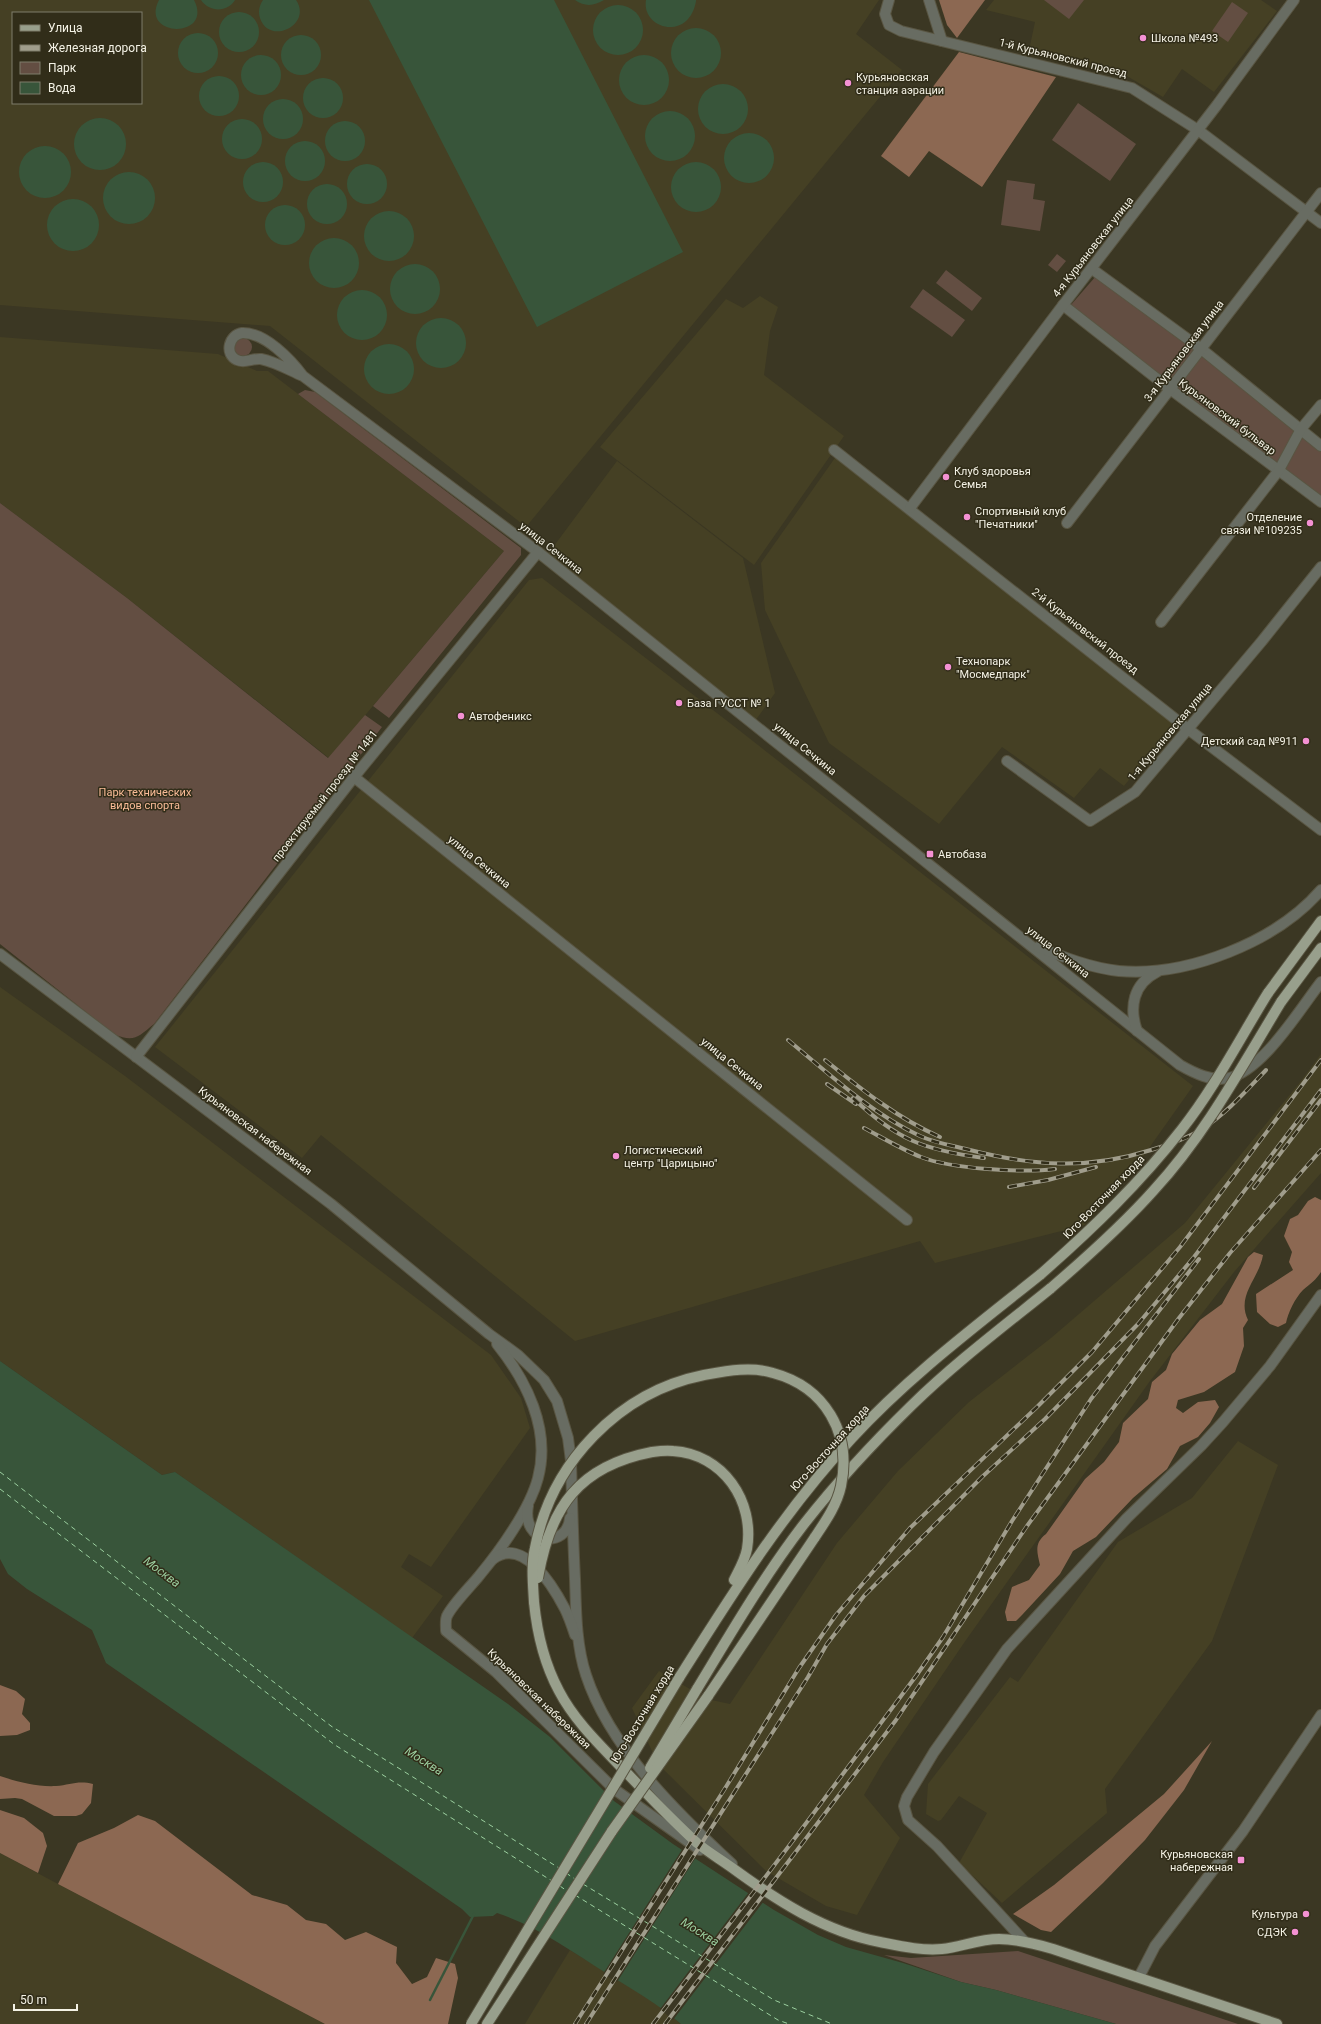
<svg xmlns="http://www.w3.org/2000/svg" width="1321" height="2024" font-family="Roboto,sans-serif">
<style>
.built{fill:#454024;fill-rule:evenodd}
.green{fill:#634e42}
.forest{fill:#8c6852}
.water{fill:#38553a}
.pier{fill:#3b3723}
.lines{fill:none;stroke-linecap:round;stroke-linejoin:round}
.stream{stroke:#38553a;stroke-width:2.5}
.ferry{stroke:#9cd0a0;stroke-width:1;stroke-dasharray:5 4;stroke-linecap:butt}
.minor-casing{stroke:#595542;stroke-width:12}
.major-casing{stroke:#595542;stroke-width:12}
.minor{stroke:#686c62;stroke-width:10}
.major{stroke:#989f8c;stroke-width:10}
.rail-casing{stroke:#a09d8c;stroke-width:4}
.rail{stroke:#312d19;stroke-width:2.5;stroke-dasharray:8;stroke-linecap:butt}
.major-bridge-casing{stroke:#595542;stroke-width:12;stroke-linecap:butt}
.major-bridge{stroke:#989f8c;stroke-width:10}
.poi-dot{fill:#f491d3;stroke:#312d19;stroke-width:1.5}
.labels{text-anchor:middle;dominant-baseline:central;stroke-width:3;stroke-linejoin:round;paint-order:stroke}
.poi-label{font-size:11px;fill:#f4f2e5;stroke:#312d19;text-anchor:start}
.street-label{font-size:11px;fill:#f4f2e5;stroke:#312d19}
.park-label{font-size:11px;fill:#f9bb97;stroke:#312d19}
.water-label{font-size:12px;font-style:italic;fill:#9cd0a0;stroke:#312d19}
</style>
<rect width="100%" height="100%" fill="#3b3723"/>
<g class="built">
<path d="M0 0H879L856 34 902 70 526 527 270 326 0 305ZM13 13H141V103H13Z"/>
<path d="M994 0H1261L1277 11 1214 92 1182 69 1163 97 1125 75 1028 55 1035 22 986 10Z"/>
<path d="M760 296 778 307 770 331 764 375 844 436 754 565 600 447 726 299 743 308Z"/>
<path d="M0 337 218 354 257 371H268L504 551 329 758 127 598 0 503Z"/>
<path d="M837 455 1175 723 1124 786 1100 768 1074 798 1002 747 939 824 829 743 765 610 761 563Z"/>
<path d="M617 461 743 558 775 693 755 721 548 554Z"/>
<path d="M542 578 735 727 1193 1086 1142 1158 1085 1225 935 1263 920 1241 575 1341 321 1135 302 1158 155 1047 529 580Z"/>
<path d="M0 987 125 1076 491 1355 521 1398 530 1428 431 1567 409 1554 401 1567 443 1596 412 1638 175 1472 162 1475 0 1361Z"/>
<path d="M1321 1054V1173L1234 1272 1150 1381 966 1640 883 1762 864 1795 900 1838 857 1915 826 1906 766 1871 658 1764 632 1708 659 1671 707 1699 730 1704 837 1543 898 1471 969 1402 1051 1338 1185 1223 1301 1081Z"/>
<path d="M1238 1441 1278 1465 1212 1641 1105 1789 1107 1813 1002 1903 959 1863 987 1813 959 1796 941 1820 938 1821 926 1814 928 1784 1010 1677 1018 1682 1118 1542 1192 1498Z"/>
<path d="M0 1853 58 1884 325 2024H0Z"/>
<path d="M570 1950 659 2005 681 2024H525Z"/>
</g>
<g class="green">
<path d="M1044 0H1084L1069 19Z"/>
<path d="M1232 2 1248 13 1228 42 1212 31Z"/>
<path d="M1078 103 1136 144 1110 181 1052 140Z"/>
<path d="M1007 180 1035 184 1033 199 1045 201 1040 231 1001 225Z"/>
<path d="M1057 254 1066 261 1057 272 1048 265Z"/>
<path d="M946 270 982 298 972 311 936 283Z"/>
<path d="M1096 276 1194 349 1169 382 1070 306Z"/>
<path d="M923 289 965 320 952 337 910 307Z"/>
<circle cx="243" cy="347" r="9"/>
<path d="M1201 354 1295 430 1277 464 1175 388Z"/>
<path d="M305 390 315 392 521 548V555L389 718 373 706 504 551 298 394Z"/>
<path d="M1302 435 1321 450V496L1284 469Z"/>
<path d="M0 503 127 598 328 758 365 715 382 727 154 1024C138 1037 134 1043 114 1034L0 944Z"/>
<path d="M1018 1951 1238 2024H1116L996 1990 961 1982 884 1955 911 1958Z"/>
</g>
<g class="forest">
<path d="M939 0H985L957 38 947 25Z"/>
<path d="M959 52 1056 77 982 187 929 151 909 177 881 156Z"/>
<path d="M1315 1197 1321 1200V1272C1316 1280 1310 1284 1303 1290 1295 1298 1288 1313 1286 1323L1278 1327 1270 1324 1257 1312 1256 1294 1293 1270 1289 1262 1292 1252 1284 1236 1290 1219 1298 1215 1308 1201Z"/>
<path d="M1254 1252 1263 1255C1259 1279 1236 1295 1248 1320L1243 1328 1244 1346 1235 1372 1204 1392 1178 1400 1176 1408 1183 1413 1198 1402 1215 1400 1219 1407 1210 1423 1198 1437 1180 1446 1167 1469 1133 1498 1096 1537 1073 1551 1060 1574 1022 1615 1016 1621H1007L1005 1612 1012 1587 1029 1580 1040 1565C1037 1552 1034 1543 1046 1534L1085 1479 1104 1462 1119 1442 1123 1423 1148 1399 1152 1382 1166 1370 1172 1354 1200 1320 1222 1304 1248 1257Z"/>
<path d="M0 1685 16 1691 25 1699 22 1714 30 1723V1730L17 1735 0 1736Z"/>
<path d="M1212 1741 1184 1790 1145 1840 1103 1883 1051 1932 1041 1930 1013 1914 1054 1885 1164 1794Z"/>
<path d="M0 1776C18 1782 37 1787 56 1786 70 1785 78 1780 93 1784L91 1803 82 1814 76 1816H54L22 1799 15 1798 0 1799Z"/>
<path d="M0 1810 24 1818 43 1833 47 1846 38 1873 0 1853Z"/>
<path d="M138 1815 155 1821 252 1895 287 1905 306 1920 326 1924 345 1940 366 1932 397 1947 396 1963 412 1984 427 1977 436 1958 455 1964 458 1978 448 2024H325L58 1884 78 1843 114 1828Z"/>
</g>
<g class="water">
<path d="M159 0H194C214 39 139 38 159 0Z"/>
<path d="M201 0H235C227 13 209 12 201 0Z"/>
<path d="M263 0H296C313 25 269 46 260 18 258 12 259 6 263 0Z"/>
<path d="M369 0H554L683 252 537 327Z"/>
<path d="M575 0H604C594 6 585 7 575 0Z"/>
<path d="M646 0H696V1C689 42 641 29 646 0Z"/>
<circle cx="618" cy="30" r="25"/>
<circle cx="239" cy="32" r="20"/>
<circle cx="696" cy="53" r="25"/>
<circle cx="198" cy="53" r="20"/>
<circle cx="301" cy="55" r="20"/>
<circle cx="261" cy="75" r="20"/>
<circle cx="644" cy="80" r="25"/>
<circle cx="219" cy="96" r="20"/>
<circle cx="323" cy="98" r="20"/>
<circle cx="723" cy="109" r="25"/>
<circle cx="283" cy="119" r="20"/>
<circle cx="670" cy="136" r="25"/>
<circle cx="100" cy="144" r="26"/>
<circle cx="242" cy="139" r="20"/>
<circle cx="345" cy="141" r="20"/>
<circle cx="749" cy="158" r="25"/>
<circle cx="305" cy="161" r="20"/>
<circle cx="45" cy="172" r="26"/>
<circle cx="263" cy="182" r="20"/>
<circle cx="696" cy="187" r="25"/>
<circle cx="367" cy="184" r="20"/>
<circle cx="129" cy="198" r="26"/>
<circle cx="327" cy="204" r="20"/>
<circle cx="73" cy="225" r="26"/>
<circle cx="285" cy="225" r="20"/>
<circle cx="389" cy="236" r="25"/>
<circle cx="334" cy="263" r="25"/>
<circle cx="415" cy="289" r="25"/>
<circle cx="362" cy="315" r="25"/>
<circle cx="441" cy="343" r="25"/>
<circle cx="389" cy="369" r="25"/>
<path d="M0 1361 162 1475 175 1472 508 1704 550 1737 614 1801 673 1844 774 1910 818 1935 846 1947 903 1963 961 1982 996 1990 1116 2024H681C658 2004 632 1989 606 1973 571 1951 537 1926 497 1913L493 1916 470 1917 462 1909 106 1663 92 1630 27 1589 8 1574 0 1559Z"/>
</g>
<g class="pier">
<path d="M683 1848 696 1857 617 1982 603 1974Z"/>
<path d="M749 1892 764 1901 673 2020 660 2009Z"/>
</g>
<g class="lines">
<path class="stream" d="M430 2000 474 1914"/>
<g class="ferry">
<path d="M0 1472 331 1726 559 1868"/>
<path d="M0 1489 335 1745 552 1881"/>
<path d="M566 1873 575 1879"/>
<path d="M583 1884 774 2000 832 2024"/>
<path d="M560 1886 567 1891"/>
<path d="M575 1895 778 2020 789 2024"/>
</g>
<defs>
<g id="minor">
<path d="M889 0 885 14 889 25 901 31 1132 88 1198 130 1321 223"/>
<path d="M929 0 942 41"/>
<path d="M1092 269 1200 348 1321 446"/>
<path d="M1063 305 1170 389 1321 502"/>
<path d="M303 376C291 360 265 332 242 333 229 335 224 354 237 360 245 364 252 358 261 359 276 362 289 370 303 376L538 552 1180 1065C1194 1073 1212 1082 1229 1078 1263 1070 1300 1009 1321 982"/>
<path d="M834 450 1188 729 1321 830"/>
<path d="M910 508 1063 305 1217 105 1294 0"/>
<path d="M1067 523 1321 193"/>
<path d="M1161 622 1279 470 1301 429 1321 405"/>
<path d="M1007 761 1090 821 1135 792 1262 641 1321 567"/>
<path d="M354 777 907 1220"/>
<path d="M1038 947C1063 957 1091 968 1119 971 1187 977 1276 942 1321 890"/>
<path d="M0 954 331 1204 489 1334 518 1355 544 1380 557 1401 568 1438 571 1461C572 1501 573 1540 575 1579 576 1610 576 1645 586 1675 610 1748 677 1813 732 1864"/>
<path d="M1137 1031C1129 1007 1133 984 1157 972"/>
<path d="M136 1057 354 777 538 552"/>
<path d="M497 1344C526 1380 551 1429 538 1478 530 1509 500 1551 479 1576 471 1586 452 1605 447 1616 445 1620 446 1626 446 1631L496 1672 614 1789 700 1850"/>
<path d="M528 1506C521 1543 567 1550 570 1518"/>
<path d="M493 1559C523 1536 553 1586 565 1609 569 1617 572 1626 575 1635"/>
<path d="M1024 1941 937 1846 908 1820 904 1806 907 1797 934 1752 1007 1649 1127 1518 1201 1446 1223 1422 1270 1366 1321 1295"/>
<path d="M1139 1977 1155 1946 1243 1831 1321 1715"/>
</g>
<g id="major">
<path d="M1268 993 1321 921"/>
<path d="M1281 1002 1321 948"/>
<path d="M652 1452C659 1451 666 1450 673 1451 723 1454 755 1501 747 1549 745 1560 739 1570 734 1580"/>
<path d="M534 1602C537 1633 544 1663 559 1691 574 1720 599 1744 622 1768 646 1793 671 1819 697 1843 708 1852 720 1859 731 1867 776 1900 825 1932 880 1942 900 1946 922 1951 942 1949 961 1947 979 1939 999 1939 1018 1939 1036 1944 1053 1949L1277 2024"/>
<path d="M679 1678C732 1594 784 1511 852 1438 908 1377 976 1326 1041 1274"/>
<path d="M697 1689C731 1633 764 1576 804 1524 837 1482 874 1442 912 1405 955 1363 1004 1326 1051 1288"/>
<path d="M708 1696 815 1537"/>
<path d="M487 2024 612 1831"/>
</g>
</defs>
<use href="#minor" class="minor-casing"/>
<use href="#major" class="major-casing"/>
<use href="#minor" class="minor"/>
<use href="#major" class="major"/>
<defs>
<g id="rail">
<path d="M788 1040C829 1074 871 1113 920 1136 935 1143 954 1146 970 1150 1033 1166 1088 1170 1151 1150 1168 1145 1186 1139 1202 1129 1226 1114 1246 1091 1266 1070"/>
<path d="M825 1060C861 1089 897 1118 940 1137"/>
<path d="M827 1084 856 1104"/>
<path d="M853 1098C897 1140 924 1150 984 1158"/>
<path d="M864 1128C883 1138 901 1149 921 1157 951 1169 1023 1173 1055 1169"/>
<path d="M1009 1187 1048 1180 1096 1167"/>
<path d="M1254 1188 1321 1100"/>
<path d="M575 2024 724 1790 799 1668 836 1615 910 1528 1037 1407 1092 1352 1180 1247 1321 1060"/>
<path d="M586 2024 808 1677 827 1644 864 1596 982 1477 1045 1419 1138 1324 1194 1257 1321 1090"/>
<path d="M653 2024 798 1834 916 1676 943 1637 1012 1521 1091 1399 1199 1259"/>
<path d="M665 2024 896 1720 1027 1526 1179 1318 1230 1253 1321 1150"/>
</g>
</defs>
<use href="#rail" class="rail-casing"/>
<use href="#rail" class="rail"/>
<defs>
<g id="major-bridge">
<path d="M1041 1274C1092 1229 1140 1183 1182 1129 1215 1087 1240 1038 1268 993"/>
<path d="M1051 1288C1087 1257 1122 1226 1154 1190 1205 1135 1242 1066 1281 1002"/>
<path d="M538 1578C550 1507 579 1466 652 1452"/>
<path d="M534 1602C533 1584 531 1565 535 1548 551 1463 619 1392 704 1375 726 1371 751 1366 773 1373 825 1387 852 1433 841 1486 837 1505 825 1522 815 1537"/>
<path d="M650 1768 697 1689"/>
<path d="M612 1831 708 1696"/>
<path d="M471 2024 679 1678"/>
</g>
</defs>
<use href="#major-bridge" class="major-bridge-casing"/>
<use href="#major-bridge" class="major-bridge"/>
</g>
<g class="poi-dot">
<circle cx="1143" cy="38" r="4"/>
<circle cx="848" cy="83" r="4"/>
<circle cx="946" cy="477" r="4"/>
<circle cx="967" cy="517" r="4"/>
<circle cx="1310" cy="523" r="4"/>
<circle cx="948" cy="667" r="4"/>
<circle cx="679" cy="703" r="4"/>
<circle cx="461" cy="716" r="4"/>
<circle cx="1306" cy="741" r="4"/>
<rect x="926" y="850" width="8" height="8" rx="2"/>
<circle cx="616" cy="1156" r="4"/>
<rect x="1237" y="1856" width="8" height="8" rx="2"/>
<circle cx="1306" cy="1914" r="4"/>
<circle cx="1295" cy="1932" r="4"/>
</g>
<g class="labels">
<g class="poi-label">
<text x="1151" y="38">Школа №493</text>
<text x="856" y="77">Курьяновская<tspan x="856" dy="13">станция аэрации</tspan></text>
<text x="954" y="471">Клуб здоровья<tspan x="954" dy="13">Семья</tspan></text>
<text x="975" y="511">Спортивный клуб<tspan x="975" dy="13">"Печатники"</tspan></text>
<text x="1302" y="517" text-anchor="end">Отделение<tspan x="1302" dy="13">связи №109235</tspan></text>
<text x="956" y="661">Технопарк<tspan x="956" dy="13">"Мосмедпарк"</tspan></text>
<text x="687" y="703">База ГУССТ № 1</text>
<text x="469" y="716">Автофеникс</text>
<text x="1298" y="741" text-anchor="end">Детский сад №911</text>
<text x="938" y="854">Автобаза</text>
<text x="624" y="1150">Логистический<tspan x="624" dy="13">центр "Царицыно"</tspan></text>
<text x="1233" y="1854" text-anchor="end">Курьяновская<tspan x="1233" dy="13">набережная</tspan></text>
<text x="1298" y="1914" text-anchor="end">Культура</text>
<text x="1287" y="1932" text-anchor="end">СДЭК</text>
</g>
<g class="street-label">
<text transform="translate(1063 58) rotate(14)">1-й Курьяновский проезд</text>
<text transform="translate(1093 247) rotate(-52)">4-я Курьяновская улица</text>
<text transform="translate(1184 351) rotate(-53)">3-я Курьяновская улица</text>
<text transform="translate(1227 417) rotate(37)">Курьяновский бульвар</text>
<text transform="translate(551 548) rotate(38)">улица Сечкина</text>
<text transform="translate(1085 631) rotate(38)">2-й Курьяновский проезд</text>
<text transform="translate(1170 732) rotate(-50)">1-я Курьяновская улица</text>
<text transform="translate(805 749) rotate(39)">улица Сечкина</text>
<text transform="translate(325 796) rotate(-52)">проектируемый проезд № 1481</text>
<text transform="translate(479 862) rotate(39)">улица Сечкина</text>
<text transform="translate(1058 952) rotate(38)">улица Сечкина</text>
<text transform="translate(732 1064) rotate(39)">улица Сечкина</text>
<text transform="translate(255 1131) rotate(37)">Курьяновская набережная</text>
<text transform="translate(1104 1197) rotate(-46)">Юго-Восточная хорда</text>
<text transform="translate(830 1448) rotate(-48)">Юго-Восточная хорда</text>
<text transform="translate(539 1699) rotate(44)">Курьяновская набережная</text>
<text transform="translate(643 1714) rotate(-59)">Юго-Восточная хорда</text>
</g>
<g class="park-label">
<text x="145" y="792">Парк технических<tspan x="145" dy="13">видов спорта</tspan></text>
</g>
<g class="water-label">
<text transform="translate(162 1572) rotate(37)">Москва</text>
<text transform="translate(424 1761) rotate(32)">Москва</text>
<text transform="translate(700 1932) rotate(32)">Москва</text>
</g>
</g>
<rect x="12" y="12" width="130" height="92" fill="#312d19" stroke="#7f7c6b"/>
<rect x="20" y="25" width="20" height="6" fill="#989f8c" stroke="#7f7c6b"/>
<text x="48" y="32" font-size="12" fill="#f4f2e5">Улица</text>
<rect x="20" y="45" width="20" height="6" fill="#a09d8c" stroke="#7f7c6b"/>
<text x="48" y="52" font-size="12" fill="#f4f2e5">Железная дорога</text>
<rect x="20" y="62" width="20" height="12" fill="#634e42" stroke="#7f7c6b"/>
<text x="48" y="72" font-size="12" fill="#f4f2e5">Парк</text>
<rect x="20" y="82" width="20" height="12" fill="#38553a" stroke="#7f7c6b"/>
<text x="48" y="92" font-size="12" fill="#f4f2e5">Вода</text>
<path d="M14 2004v6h63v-6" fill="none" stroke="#f4f2e5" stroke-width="2"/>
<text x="20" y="2004" font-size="12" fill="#f4f2e5" stroke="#312d19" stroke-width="3" paint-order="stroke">50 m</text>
</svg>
